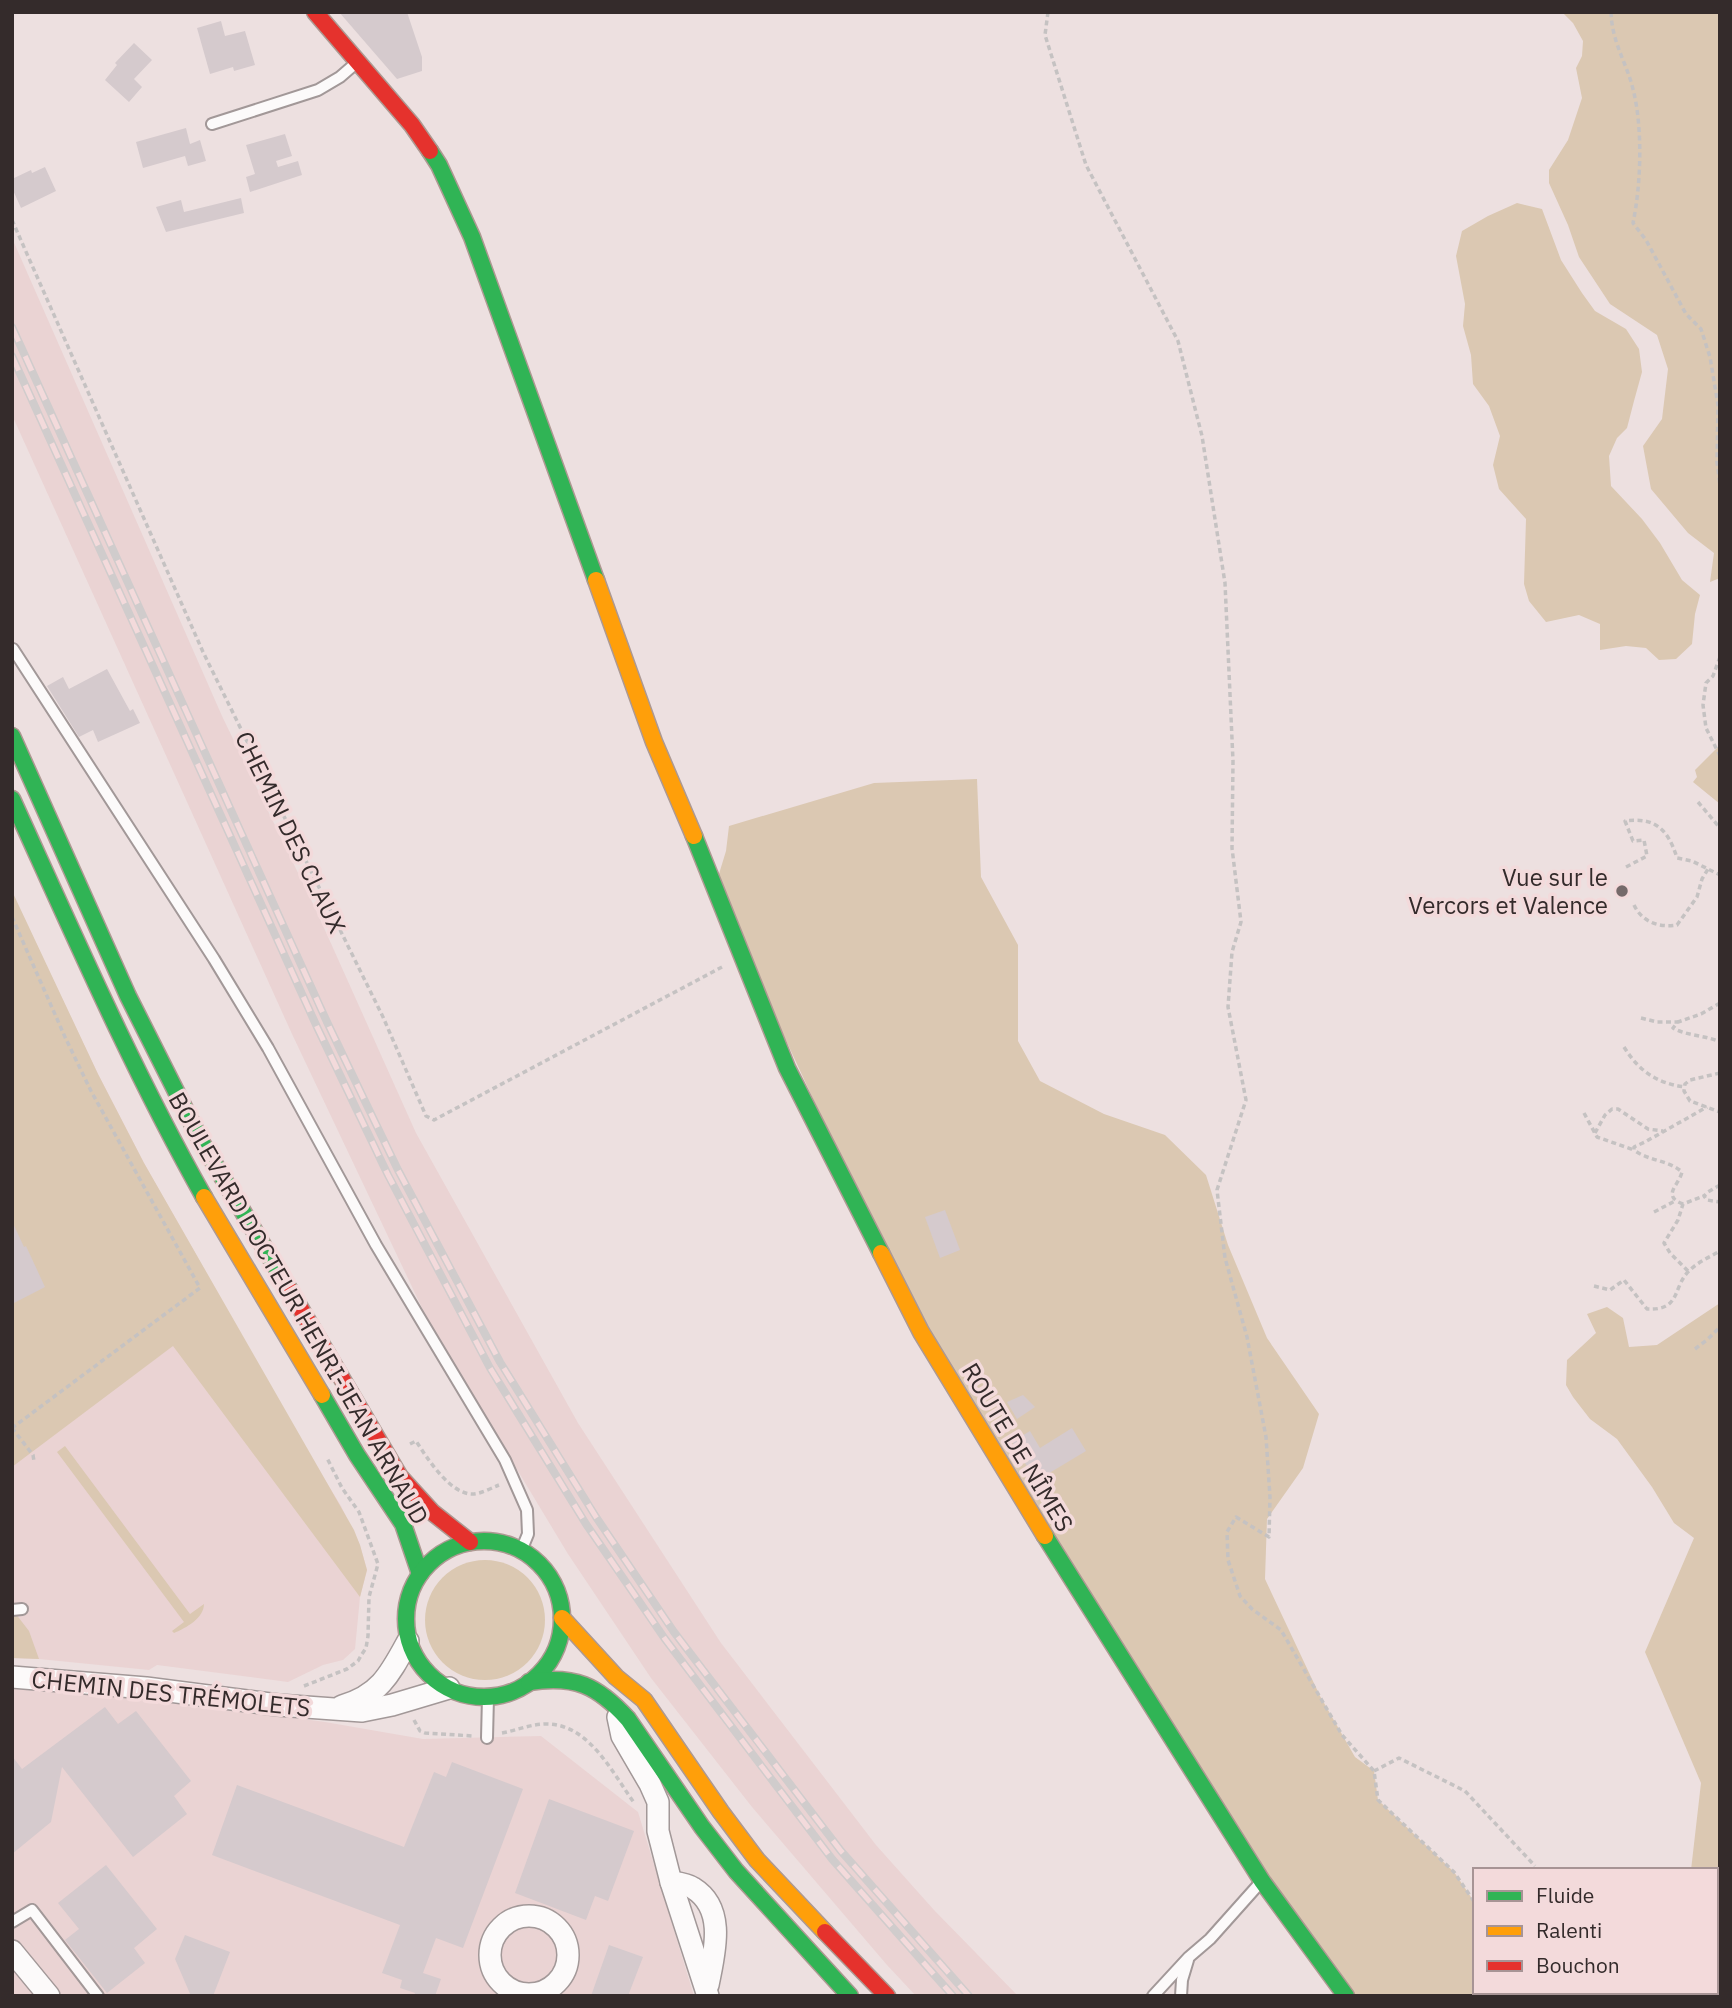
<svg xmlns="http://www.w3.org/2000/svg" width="1732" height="2008" font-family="'IBM Plex Sans',sans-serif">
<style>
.built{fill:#ead3d3}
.green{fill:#dbc8b2}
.building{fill:#d5cacd}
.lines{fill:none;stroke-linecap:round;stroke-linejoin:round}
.lane-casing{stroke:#a29898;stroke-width:14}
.street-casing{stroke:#a29898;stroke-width:24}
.fast-casing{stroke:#ad9992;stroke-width:19}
.slow-casing{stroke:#ad9992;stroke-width:19}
.jam-casing{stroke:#ad9992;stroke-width:19}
.path{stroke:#c5c2c2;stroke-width:3.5;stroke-dasharray:5 3.5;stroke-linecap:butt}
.lane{stroke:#fcfafa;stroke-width:10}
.street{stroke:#fcfafa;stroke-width:21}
.fast{stroke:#30b455;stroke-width:16}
.slow{stroke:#ff9f0a;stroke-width:16}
.jam{stroke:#e5322d;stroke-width:16}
.rail-casing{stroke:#d0cccc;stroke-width:8}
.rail{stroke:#f3dadb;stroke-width:5;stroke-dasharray:16;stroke-linecap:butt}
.poi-dot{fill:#756a6a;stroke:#f3dadb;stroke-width:2.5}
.labels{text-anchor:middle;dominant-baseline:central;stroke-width:7;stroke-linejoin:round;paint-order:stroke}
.street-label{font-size:24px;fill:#342b2b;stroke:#f3dadb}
.poi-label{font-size:24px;fill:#342b2b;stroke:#f3dadb;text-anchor:end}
</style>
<rect width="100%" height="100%" fill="#ede0e0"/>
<g class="built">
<path d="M12 238 222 716 316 910 416 1133 578 1423 721 1643 876 1845 934 1910 1018 1996H916L887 1965 752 1807 651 1678 568 1554 457 1370 423 1310 292 1034 12 415Z"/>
<path d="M12 893 98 1074 144 1163 311 1457 341 1506 360 1545 367 1570 360 1597 355 1649 343 1660 323 1665 288 1682 157 1665 149 1670 39 1659 12 1658Z"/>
<path d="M12 1689 151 1699 325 1722 423 1739 541 1736 638 1812 694 1996H12Z"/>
</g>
<g class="green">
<path d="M1562 12H1720V578L1710 582 1714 553 1688 533 1651 489 1643 446 1662 419 1668 369 1657 335 1610 304 1579 257 1568 225 1549 183V170L1568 140 1582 98 1576 68 1582 56 1583 41 1573 23Z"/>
<path d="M1517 203 1542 209 1561 260 1582 293 1595 311 1626 329 1639 349 1642 372 1634 401 1627 428 1617 438 1609 456 1611 486 1642 519 1660 543 1682 580 1700 595 1695 614 1692 644 1676 659 1659 660 1646 648 1626 646 1600 650V624L1579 615 1546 622 1529 601 1524 584 1526 519 1499 489 1493 465 1500 436 1489 406 1473 384 1471 355 1463 326 1465 304 1456 256 1462 231 1488 216Z"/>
<path d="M1720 745V804L1693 782 1697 777 1695 770Z"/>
<path d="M977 779 981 877 1018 945V1041L1040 1081 1104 1114 1165 1135 1206 1175 1228 1245 1267 1338 1319 1414 1303 1468 1267 1519 1265 1579 1320 1696 1355 1757 1374 1771 1378 1800 1454 1872 1475 1903V1992H1515L1516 1996H1346L921 1332 715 887 726 851 729 826 874 783Z"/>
<path d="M12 891 98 1074 144 1163 354 1530 360 1545 367 1570 360 1597 173 1346 12 1467Z"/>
<path d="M1720 1303V1996H1677V1992H1716V1870H1691L1701 1783 1645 1652 1694 1538 1674 1523 1652 1487 1617 1439 1590 1419 1573 1397 1566 1385 1567 1360 1596 1333 1587 1314 1607 1307 1623 1318 1629 1347 1657 1345Z"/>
<path d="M65 1446 190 1614 204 1604C204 1618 186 1628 174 1633L172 1631 184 1622 57 1452Z"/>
<circle cx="485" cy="1620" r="60"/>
<path d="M12 1609 29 1631 39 1659 12 1658Z"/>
</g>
<g class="building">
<path d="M339 12H407L422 57V71L397 79Z"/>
<path d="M221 21 225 36 245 31 255 65 234 71 233 67 210 74 197 28Z"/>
<path d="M134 43 152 60 134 79 142 87 129 102 105 80 117 65 115 63Z"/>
<path d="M186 128 190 144 200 140 206 161 188 166 185 156 143 168 136 142Z"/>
<path d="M285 134 292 156 276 161 278 167 298 161 302 175 250 192 246 177 255 174 246 145Z"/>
<path d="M45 167 56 191 21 208 12 188V179L31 170 32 173Z"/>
<path d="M241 198 244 213 166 232 156 207 181 200 184 212Z"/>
<path d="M107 669 130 711 133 709 140 723 98 742 93 730 79 737 47 686 63 677 69 689Z"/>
<path d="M945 1210 960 1250 940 1258 925 1217Z"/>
<path d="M12 1221 24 1247 26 1246 45 1287 12 1304Z"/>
<path d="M1023 1395 1035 1407 1017 1419 1007 1402Z"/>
<path d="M1072 1428 1086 1451 1036 1481 1012 1442 1030 1431 1040 1448Z"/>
<path d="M105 1707 118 1724 136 1711 191 1781 174 1796 187 1814 133 1857 62 1767 51 1822 12 1854V1756L22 1769Z"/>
<path d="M452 1762 523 1789 463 1948 436 1938 423 1973 441 1979 435 1996H414L415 1993 400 1988 402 1980 382 1973 400 1925 212 1855 237 1785 404 1847 434 1772 446 1777Z"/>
<path d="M549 1799 634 1831 608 1901 595 1896 586 1920 515 1893Z"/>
<path d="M106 1865 157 1929 134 1948 145 1963 107 1993 65 1940 79 1929 58 1903Z"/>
<path d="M185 1935 230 1952 213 1996H191L175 1959Z"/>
<path d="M609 1945 643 1957 628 1996H591Z"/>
</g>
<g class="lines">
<defs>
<g id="lane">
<path d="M212 124 318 90 340 77 355 64"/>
<path d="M13 649 214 959 268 1048 376 1245 505 1460 527 1510 528 1534 521 1551"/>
<path d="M12 1610 22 1609"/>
<path d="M487 1738 488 1697"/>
<path d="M12 1922 32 1910 98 1996"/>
<path d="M1153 1996 1189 1957 1210 1939 1260 1883"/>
<path d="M1181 1996 1182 1980 1188 1960"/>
</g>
<g id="street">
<path d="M12 1677 146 1688 278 1705 362 1711 392 1705 449 1688"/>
<path d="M342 1706C380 1695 390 1674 408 1641"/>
<path d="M618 1717 622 1736 650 1784 658 1802V1831L671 1882 708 1996"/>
<path d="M671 1882C678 1883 687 1884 693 1888 727 1909 714 1954 708 1985"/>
<circle cx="529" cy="1955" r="39"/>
<path d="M12 1951 49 1996"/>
</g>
<g id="fast">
<path d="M430 151 439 165 472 237 596 580"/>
<path d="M12 736 128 996 202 1143 289 1289"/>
<path d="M12 799C73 933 132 1069 204 1197"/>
<path d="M694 836 787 1068 881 1253"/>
<path d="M322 1395 357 1455 403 1524 420 1574"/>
<path d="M1045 1536 1262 1881 1346 1996"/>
<circle cx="484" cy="1619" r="78"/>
<path d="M529 1682C575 1675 597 1685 628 1719L702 1827 736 1871 850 1996"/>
</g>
<g id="slow">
<path d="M596 580 654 742 694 836"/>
<path d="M204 1197 322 1395"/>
<path d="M881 1253 921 1332 1045 1536"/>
<path d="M562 1618 616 1677 644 1700 721 1812 757 1860 825 1932"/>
</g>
<g id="jam">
<path d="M315 12 412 125 430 151"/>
<path d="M289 1289 400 1477 432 1512 470 1542"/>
<path d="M825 1932 887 1996"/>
</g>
</defs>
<use href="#lane" class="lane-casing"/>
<use href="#street" class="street-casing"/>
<use href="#fast" class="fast-casing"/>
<use href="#slow" class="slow-casing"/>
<use href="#jam" class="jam-casing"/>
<g class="path">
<path d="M1048 12 1045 35 1086 165 1178 341 1202 436 1225 583 1233 761 1232 848 1241 922 1232 952 1228 1007 1246 1100 1217 1190 1225 1258 1247 1337 1266 1437 1270 1497 1269 1537 1236 1517 1227 1532 1228 1560 1240 1596 1252 1609 1281 1630 1342 1735 1374 1771 1378 1800 1454 1872 1475 1903"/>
<path d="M1611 12C1612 43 1626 61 1633 89 1643 128 1641 185 1633 223L1646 240 1686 314 1701 329 1710 357 1718 405 1717 462 1720 486"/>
<path d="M12 220 203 652 383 1017 426 1116 434 1120 722 967"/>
<path d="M1720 657 1713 676 1706 683 1703 705 1706 728 1720 756"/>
<path d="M1698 802 1720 828"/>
<path d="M1626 867 1647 856 1644 840 1633 841 1625 821C1655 817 1668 829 1677 858L1692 861 1720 875"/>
<path d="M1634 905C1642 922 1659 928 1677 925L1697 897 1702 879 1708 869"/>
<path d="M12 917 65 1037 91 1091 200 1288 12 1428"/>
<path d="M1720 1003 1701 1014 1678 1022 1673 1028C1687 1036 1705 1035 1720 1042"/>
<path d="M1641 1018 1657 1022H1678"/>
<path d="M1624 1047C1639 1071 1656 1083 1685 1087"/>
<path d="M1720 1073 1690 1080 1685 1084 1684 1091 1690 1101 1720 1112"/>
<path d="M1584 1113 1597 1137 1634 1150"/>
<path d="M1595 1133 1605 1115 1612 1109H1618L1648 1129 1663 1131"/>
<path d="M1720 1185 1708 1192 1704 1196 1707 1200 1720 1202"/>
<path d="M1683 1204C1661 1196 1679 1185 1682 1172 1669 1160 1648 1161 1634 1150V1147L1645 1142 1707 1107"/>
<path d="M1654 1212 1675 1201"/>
<path d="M1688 1271 1670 1253 1664 1243 1678 1220 1683 1204 1704 1196"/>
<path d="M1594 1286 1610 1290 1624 1280 1647 1309C1682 1311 1672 1286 1690 1270 1698 1262 1710 1257 1720 1251"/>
<path d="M1695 1349 1708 1339 1720 1327"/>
<path d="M12 1428 33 1455 34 1461"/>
<path d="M410 1444 416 1441C427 1458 450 1494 472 1494 481 1494 491 1488 499 1485"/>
<path d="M304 1686 347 1669 358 1661 362 1654 366 1648 368 1636 369 1597 378 1564 359 1512 342 1488 327 1458"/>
<path d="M414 1720 420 1731 425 1733 473 1736"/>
<path d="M502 1733C518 1730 533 1723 550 1724 591 1727 613 1774 635 1804"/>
<path d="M1374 1771 1399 1758 1465 1791 1535 1866"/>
<path d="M1515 1992 1516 1996"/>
<path d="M1563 1996 1566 1992"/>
</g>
<use href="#lane" class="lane"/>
<use href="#street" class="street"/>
<use href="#fast" class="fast"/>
<use href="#slow" class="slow"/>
<use href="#jam" class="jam"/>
<defs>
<g id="rail">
<path d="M12 327 327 1022 398 1170 500 1362 596 1517 674 1632 841 1851 969 1996"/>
<path d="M12 356 317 1027 388 1175 490 1368 586 1524 665 1639 832 1859 953 1996"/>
</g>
</defs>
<use href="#rail" class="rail-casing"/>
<use href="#rail" class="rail"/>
</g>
<circle class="poi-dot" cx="1622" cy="891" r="7"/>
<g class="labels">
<g class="street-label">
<text transform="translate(291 832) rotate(64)">CHEMIN DES CLAUX</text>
<text transform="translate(299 1308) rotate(60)">BOULEVARD DOCTEUR HENRI-JEAN ARNAUD</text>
<text transform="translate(1018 1447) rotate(59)">ROUTE DE NÎMES</text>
<text transform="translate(171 1693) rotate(6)">CHEMIN DES TRÉMOLETS</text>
</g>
<g class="poi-label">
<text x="1608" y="877">Vue sur le<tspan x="1608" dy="28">Vercors et Valence</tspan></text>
</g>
</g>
<rect width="1732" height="2008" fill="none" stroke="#342b2b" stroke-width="28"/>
<rect x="1473" y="1868" width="245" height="126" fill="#f3dadb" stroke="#a79495" stroke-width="2"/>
<rect x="1487" y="1891" width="35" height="10" fill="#30b455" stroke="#a79495" stroke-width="2"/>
<text x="1536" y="1903" font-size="21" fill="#342b2b">Fluide</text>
<rect x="1487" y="1926" width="35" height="10" fill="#ff9f0a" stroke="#a79495" stroke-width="2"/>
<text x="1536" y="1938" font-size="21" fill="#342b2b">Ralenti</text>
<rect x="1487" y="1961" width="35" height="10" fill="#e5322d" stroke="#a79495" stroke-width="2"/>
<text x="1536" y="1973" font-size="21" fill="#342b2b">Bouchon</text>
</svg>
